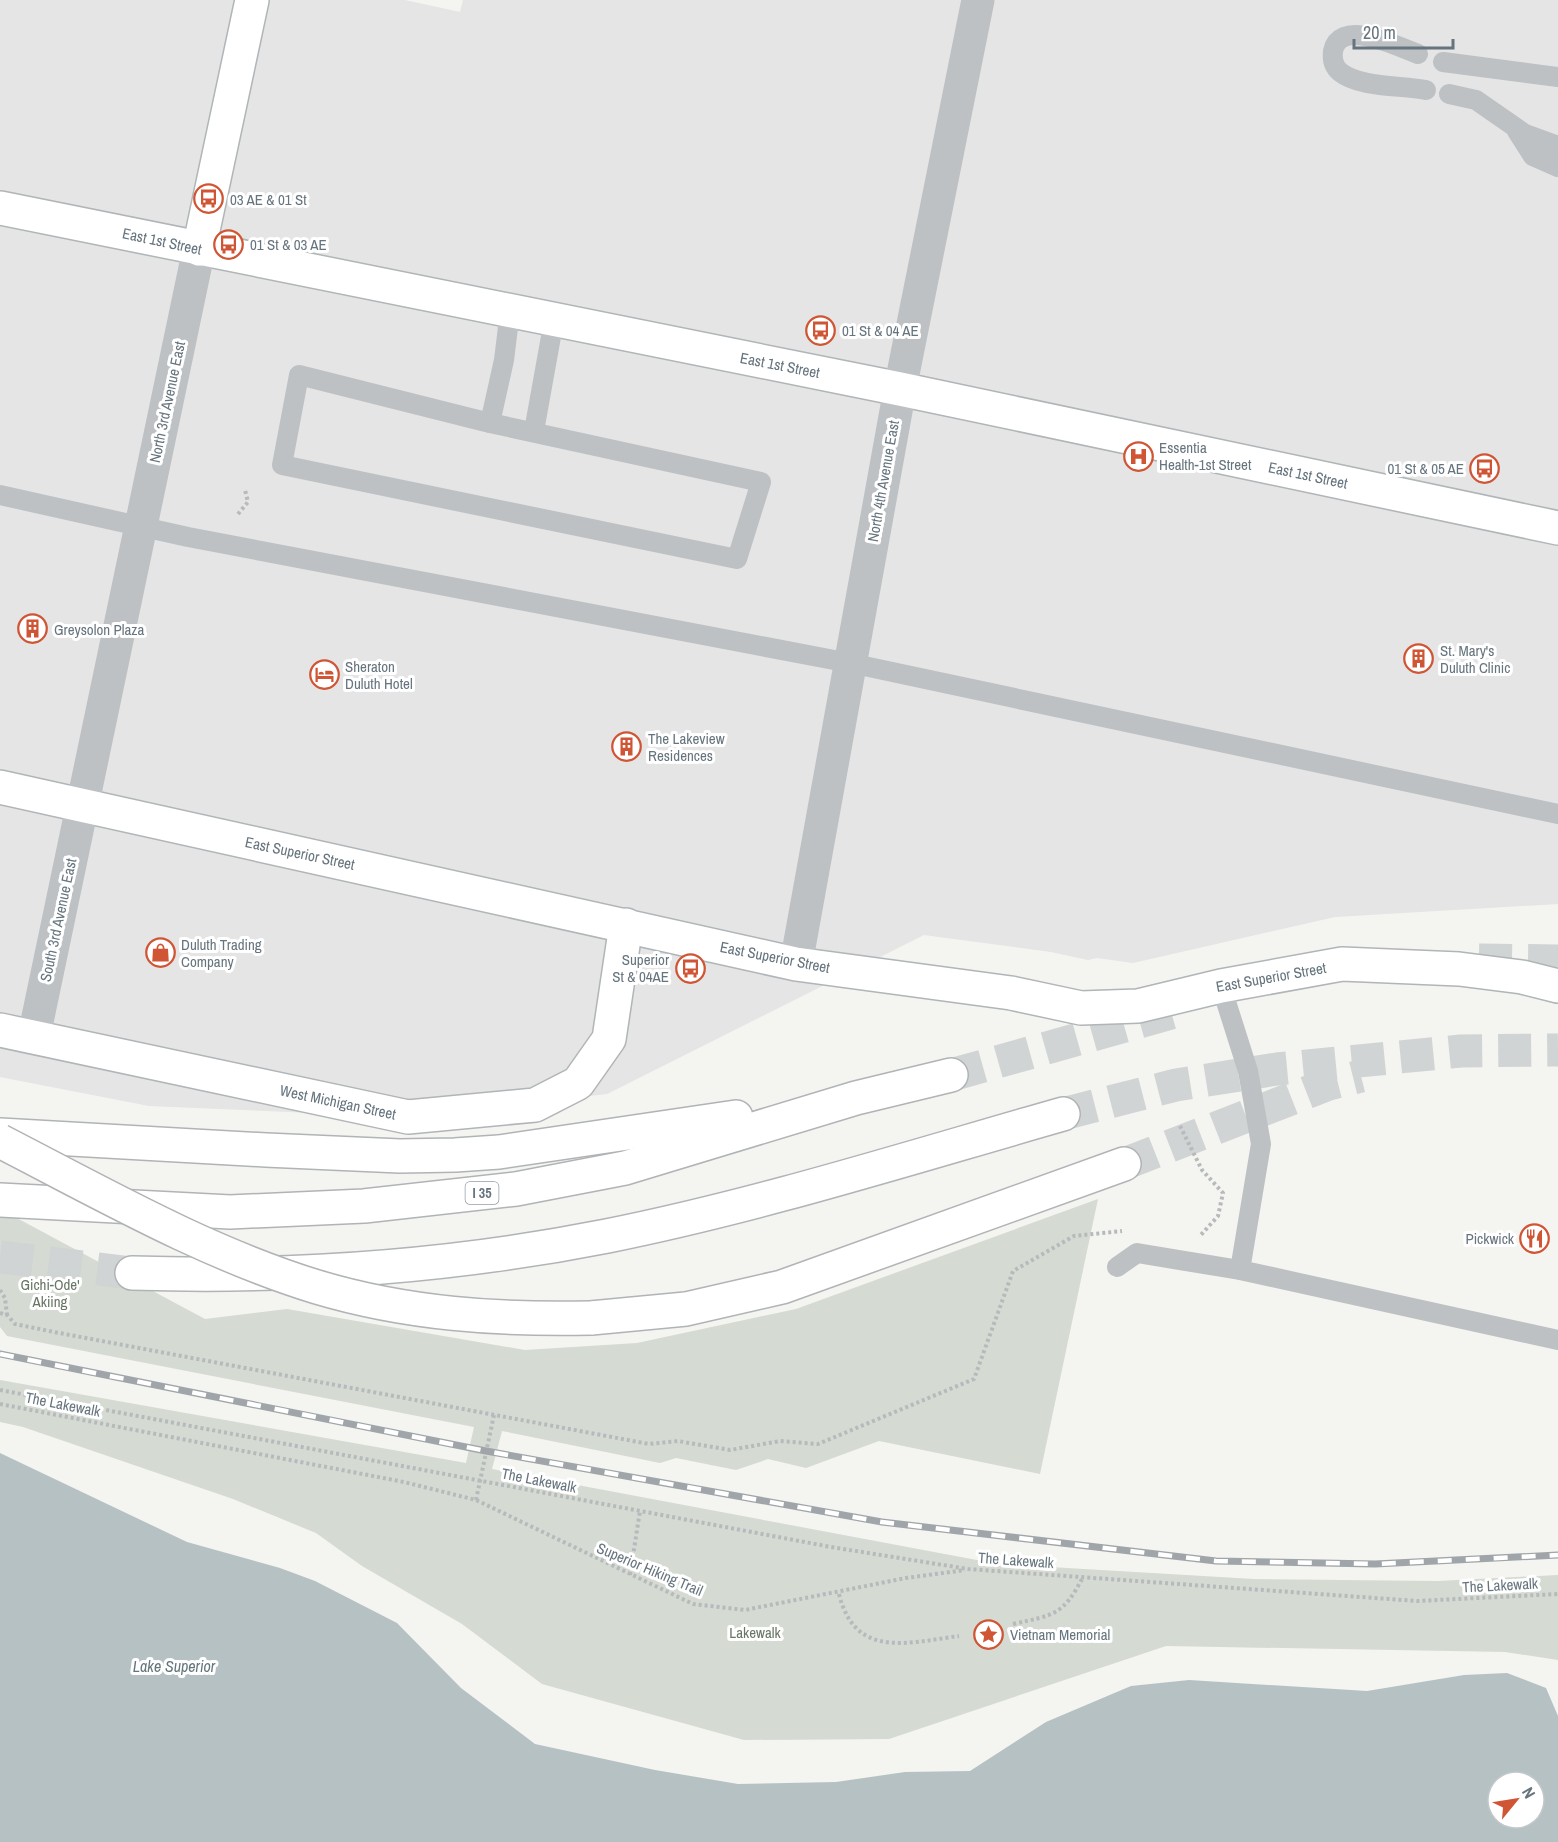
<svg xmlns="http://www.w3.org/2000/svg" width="1558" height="1842" font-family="'Archivo Narrow',sans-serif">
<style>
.built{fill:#e4e5e4}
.green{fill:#d5dad2}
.water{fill:#b6c1c4;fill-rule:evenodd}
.pier{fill:#f4f4f0}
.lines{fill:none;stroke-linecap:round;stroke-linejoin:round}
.highway-tunnel{stroke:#d0d4d4;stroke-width:33;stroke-dasharray:33 16;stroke-linecap:butt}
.secondary-casing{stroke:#b0b5b8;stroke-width:36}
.highway-casing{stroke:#b0b4b6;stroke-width:36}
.path{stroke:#b7babc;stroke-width:4;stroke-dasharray:3 3;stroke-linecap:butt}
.lane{stroke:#bdc1c4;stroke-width:20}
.street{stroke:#bdc1c4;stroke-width:33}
.secondary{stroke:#fff;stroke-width:33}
.highway{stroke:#fff;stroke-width:33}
.rail-casing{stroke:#9fa5a9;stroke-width:7}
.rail{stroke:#fff;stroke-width:4.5;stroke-dasharray:14;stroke-linecap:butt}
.highway-bridge-casing{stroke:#b0b4b6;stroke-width:36;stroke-linecap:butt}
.highway-bridge{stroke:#fff;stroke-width:33}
.labels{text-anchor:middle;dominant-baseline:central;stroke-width:6;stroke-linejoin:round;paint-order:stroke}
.shield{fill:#fff;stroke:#949ea5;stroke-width:1.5}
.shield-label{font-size:14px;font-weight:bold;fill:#66747e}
.poi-label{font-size:15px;fill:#66747e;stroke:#fff;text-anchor:start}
.street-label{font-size:15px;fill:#66747e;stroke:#fff}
.park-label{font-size:15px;fill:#687664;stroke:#fff}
.water-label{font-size:16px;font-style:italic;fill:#62757b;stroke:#fff}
</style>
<rect width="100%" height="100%" fill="#f4f4f0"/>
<path class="built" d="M0 0H405L460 12 463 0H1558V904L1335 917 1133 963 1097 958 1088 960 1051 952 924 935 607 1094 405 1117 149 1106 0 1077Z"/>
<path class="green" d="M1098 1199 1040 1474 879 1441 806 1468 768 1459 736 1470 676 1458 660 1463 502 1431 492 1469 998 1564 1254 1579 1438 1581 1558 1575V1663L890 1742 743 1743 541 1686 0 1425V1380L466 1463 474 1427 7 1336 0 1327V1209L205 1319 287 1309 525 1350 637 1343 796 1309Z"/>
<path class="water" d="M0 1425 541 1686 743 1743 890 1742 1166 1649 1558 1663V1842H0ZM1498 1782H1534V1818H1498Z"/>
<path class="pier" d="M0 1422 23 1427 233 1499 316 1533 362 1566 462 1624 542 1684 744 1740 889 1739 1166 1646 1505 1652 1558 1660V1716L1546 1688 1507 1673 1464 1675 1367 1691 1189 1680 1131 1686 1046 1722 970 1771 905 1772 836 1782 738 1784 655 1770 535 1744 461 1688 397 1623 315 1581 280 1568 187 1542 0 1453Z"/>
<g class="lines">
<g class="highway-tunnel">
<path d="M1479 960 1558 961"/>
<path d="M951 1075 1178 1011"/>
<path d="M1063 1114 1176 1085 1277 1069 1461 1051 1558 1050"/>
<path d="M1124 1164 1329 1084 1361 1076"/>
<path d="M0 1257 132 1273"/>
</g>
<defs>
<g id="secondary">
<path d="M0 208 900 389 1558 528"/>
<path d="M199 249 252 0"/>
<path d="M0 787 796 964 1011 993 1081 1008 1138 1006 1221 986 1342 964 1459 969 1522 977 1558 986"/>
<path d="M0 1030 408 1117 535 1105 578 1083 609 1039 626 925"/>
</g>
<g id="highway">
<path d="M0 1135 266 1150 400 1156 455 1155 499 1152 736 1117"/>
<path d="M0 1200 230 1212 364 1206 516 1189 625 1168 856 1098 951 1075"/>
<path d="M132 1273C292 1278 450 1267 607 1236 761 1205 912 1157 1063 1114"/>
<path d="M591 1318 686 1309 782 1287 1124 1164"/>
</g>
</defs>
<use href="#secondary" class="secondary-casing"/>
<use href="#highway" class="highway-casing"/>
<g class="path">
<path d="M238 514 248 502 245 490"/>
<path d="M1180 1126 1202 1170 1223 1193 1218 1216 1200 1236"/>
<path d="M0 1290 5 1298 7 1315"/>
<path d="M0 1313 7 1315 15 1324 54 1332 649 1444 678 1441 730 1450 780 1441 818 1444 974 1379 1013 1271 1074 1236 1122 1231"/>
<path d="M0 1390 831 1547 968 1569 1417 1601 1558 1594"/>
<path d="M0 1404 404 1482 476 1500 693 1604 745 1610 906 1578 965 1570"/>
<path d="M476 1500 494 1415"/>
<path d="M630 1575 640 1511"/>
<path d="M839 1594C855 1659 907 1643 959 1636"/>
<path d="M1013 1624C1053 1615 1063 1616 1083 1577"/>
</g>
<g class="lane">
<path d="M1418 54C1399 47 1340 17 1333 51 1332 59 1334 67 1340 72 1360 88 1401 85 1426 90"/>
<path d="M1443 62 1558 77"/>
<path d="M1449 94 1476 100 1525 134 1558 146"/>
<path d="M1517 131 1533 156 1558 167"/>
<path d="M299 375 490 423 761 482 737 559 282 465Z"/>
<path d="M490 423 504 360 510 311"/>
<path d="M534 431 554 320"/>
<path d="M0 495 188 537 850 663 1558 814"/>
<path d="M1221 986 1248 1071 1261 1144 1240 1270 1558 1340"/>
<path d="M1117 1267 1137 1253 1240 1270"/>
</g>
<g class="street">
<path d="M796 964 900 389 978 0"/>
<path d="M34 1036 199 249"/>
</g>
<use href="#secondary" class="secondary"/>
<use href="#highway" class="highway"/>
<defs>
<path id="rail" d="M0 1354 486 1451 882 1522 1216 1561 1375 1564 1558 1555"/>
</defs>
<use href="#rail" class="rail-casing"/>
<use href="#rail" class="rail"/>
<defs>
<path id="highway-bridge" d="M0 1141C103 1194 206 1253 317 1287 407 1314 499 1320 591 1318"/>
</defs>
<use href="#highway-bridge" class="highway-bridge-casing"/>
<use href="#highway-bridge" class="highway-bridge"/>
</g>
<defs>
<symbol id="bus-ring" viewBox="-11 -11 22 22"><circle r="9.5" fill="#fff" stroke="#d05535" stroke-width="1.5"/><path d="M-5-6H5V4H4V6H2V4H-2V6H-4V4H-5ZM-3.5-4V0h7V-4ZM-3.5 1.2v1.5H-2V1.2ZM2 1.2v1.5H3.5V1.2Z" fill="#d05535"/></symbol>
<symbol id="hospital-ring" viewBox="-11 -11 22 22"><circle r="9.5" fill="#fff" stroke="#d05535" stroke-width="1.5"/><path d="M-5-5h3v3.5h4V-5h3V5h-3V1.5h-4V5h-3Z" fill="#d05535"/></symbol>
<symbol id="building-ring" viewBox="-11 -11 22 22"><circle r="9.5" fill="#fff" stroke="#d05535" stroke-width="1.5"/><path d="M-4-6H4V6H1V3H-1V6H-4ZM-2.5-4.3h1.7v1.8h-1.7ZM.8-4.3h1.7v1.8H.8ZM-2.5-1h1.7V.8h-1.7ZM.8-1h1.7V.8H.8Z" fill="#d05535"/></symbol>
<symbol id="hotel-ring" viewBox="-11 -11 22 22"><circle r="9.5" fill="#fff" stroke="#d05535" stroke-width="1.5"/><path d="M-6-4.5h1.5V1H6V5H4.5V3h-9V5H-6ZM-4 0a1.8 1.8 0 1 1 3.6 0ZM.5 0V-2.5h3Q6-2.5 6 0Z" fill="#d05535"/></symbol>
<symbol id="shop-ring" viewBox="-11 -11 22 22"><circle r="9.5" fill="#fff" stroke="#d05535" stroke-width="1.5"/><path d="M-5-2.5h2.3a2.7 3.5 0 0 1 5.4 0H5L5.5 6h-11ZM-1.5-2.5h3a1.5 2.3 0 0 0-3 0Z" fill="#d05535"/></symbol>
<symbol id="restaurant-ring" viewBox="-11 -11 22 22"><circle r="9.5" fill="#fff" stroke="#d05535" stroke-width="1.5"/><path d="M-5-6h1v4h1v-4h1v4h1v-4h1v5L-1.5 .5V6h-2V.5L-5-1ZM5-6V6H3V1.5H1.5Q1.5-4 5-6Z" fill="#d05535"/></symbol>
<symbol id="sight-ring" viewBox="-11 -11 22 22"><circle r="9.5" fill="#fff" stroke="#d05535" stroke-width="1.5"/><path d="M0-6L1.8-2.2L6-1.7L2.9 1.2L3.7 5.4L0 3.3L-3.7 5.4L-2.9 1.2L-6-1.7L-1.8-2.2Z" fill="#d05535"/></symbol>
</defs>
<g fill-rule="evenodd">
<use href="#bus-ring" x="192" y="182" width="33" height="33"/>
<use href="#bus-ring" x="212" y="228" width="33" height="33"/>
<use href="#bus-ring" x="804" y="314" width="33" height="33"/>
<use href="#hospital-ring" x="1122" y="440" width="33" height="33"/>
<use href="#bus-ring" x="1468" y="452" width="33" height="33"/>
<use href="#building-ring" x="16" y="612" width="33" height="33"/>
<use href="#building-ring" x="1402" y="642" width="33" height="33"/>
<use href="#hotel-ring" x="308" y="658" width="33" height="33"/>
<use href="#building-ring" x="610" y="730" width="33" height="33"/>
<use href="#shop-ring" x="144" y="936" width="33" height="33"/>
<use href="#bus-ring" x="674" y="952" width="33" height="33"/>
<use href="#restaurant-ring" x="1518" y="1222" width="33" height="33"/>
<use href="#sight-ring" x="972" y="1618" width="33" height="33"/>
</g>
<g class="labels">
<rect class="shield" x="465.5" y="1182" width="33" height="22" rx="4.5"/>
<g class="shield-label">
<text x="482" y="1193">I 35</text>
</g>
<g class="poi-label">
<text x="230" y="199">03 AE &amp; 01 St</text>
<text x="250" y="244">01 St &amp; 03 AE</text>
<text x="842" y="330">01 St &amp; 04 AE</text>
<text x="1159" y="447">Essentia<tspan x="1159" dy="17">Health-1st Street</tspan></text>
<text x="1464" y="468" text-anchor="end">01 St &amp; 05 AE</text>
<text x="54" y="629">Greysolon Plaza</text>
<text x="1440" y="650">St. Mary's<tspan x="1440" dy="17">Duluth Clinic</tspan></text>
<text x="345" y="666">Sheraton<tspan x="345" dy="17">Duluth Hotel</tspan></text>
<text x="648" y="738">The Lakeview<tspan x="648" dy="17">Residences</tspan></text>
<text x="181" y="944">Duluth Trading<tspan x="181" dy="17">Company</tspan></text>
<text x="669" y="959" text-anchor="end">Superior<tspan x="669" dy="17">St &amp; 04AE</tspan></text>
<text x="1514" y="1238" text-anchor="end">Pickwick</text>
<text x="1010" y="1634">Vietnam Memorial</text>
</g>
<g class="street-label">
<text transform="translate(162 241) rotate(12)">East 1st Street</text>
<text transform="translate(780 365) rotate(11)">East 1st Street</text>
<text transform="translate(167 402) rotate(-78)">North 3rd Avenue East</text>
<text transform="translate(1308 475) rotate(12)">East 1st Street</text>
<text transform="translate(883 481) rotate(-80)">North 4th Avenue East</text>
<text transform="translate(300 853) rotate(12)">East Superior Street</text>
<text transform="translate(58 920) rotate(-78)">South 3rd Avenue East</text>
<text transform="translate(775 957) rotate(11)">East Superior Street</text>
<text transform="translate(1271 977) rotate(-10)">East Superior Street</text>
<text transform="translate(338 1102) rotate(12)">West Michigan Street</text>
<text transform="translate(63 1404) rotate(11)">The Lakewalk</text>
<text transform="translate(539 1480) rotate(11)">The Lakewalk</text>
<text transform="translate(1016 1560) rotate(4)">The Lakewalk</text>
<text transform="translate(650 1569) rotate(23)">Superior Hiking Trail</text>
<text transform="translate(1500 1585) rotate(-3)">The Lakewalk</text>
</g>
<g class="park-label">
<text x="50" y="1284">Gichi-Ode'<tspan x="50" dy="17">Akiing</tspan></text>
<text x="755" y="1632">Lakewalk</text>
</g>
<g class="water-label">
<text x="174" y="1666">Lake Superior</text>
</g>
</g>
<g transform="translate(1516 1800) rotate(60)"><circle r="28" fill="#ffffff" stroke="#c2c7cb" stroke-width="1.5"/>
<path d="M0-4.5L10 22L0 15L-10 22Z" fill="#d05535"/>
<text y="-9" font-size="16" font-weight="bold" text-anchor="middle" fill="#66747e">N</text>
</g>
<path d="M1354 39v9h99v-9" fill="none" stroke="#66747e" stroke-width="3"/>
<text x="1363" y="39" font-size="18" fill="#66747e" stroke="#ffffff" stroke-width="4.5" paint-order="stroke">20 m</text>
</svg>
